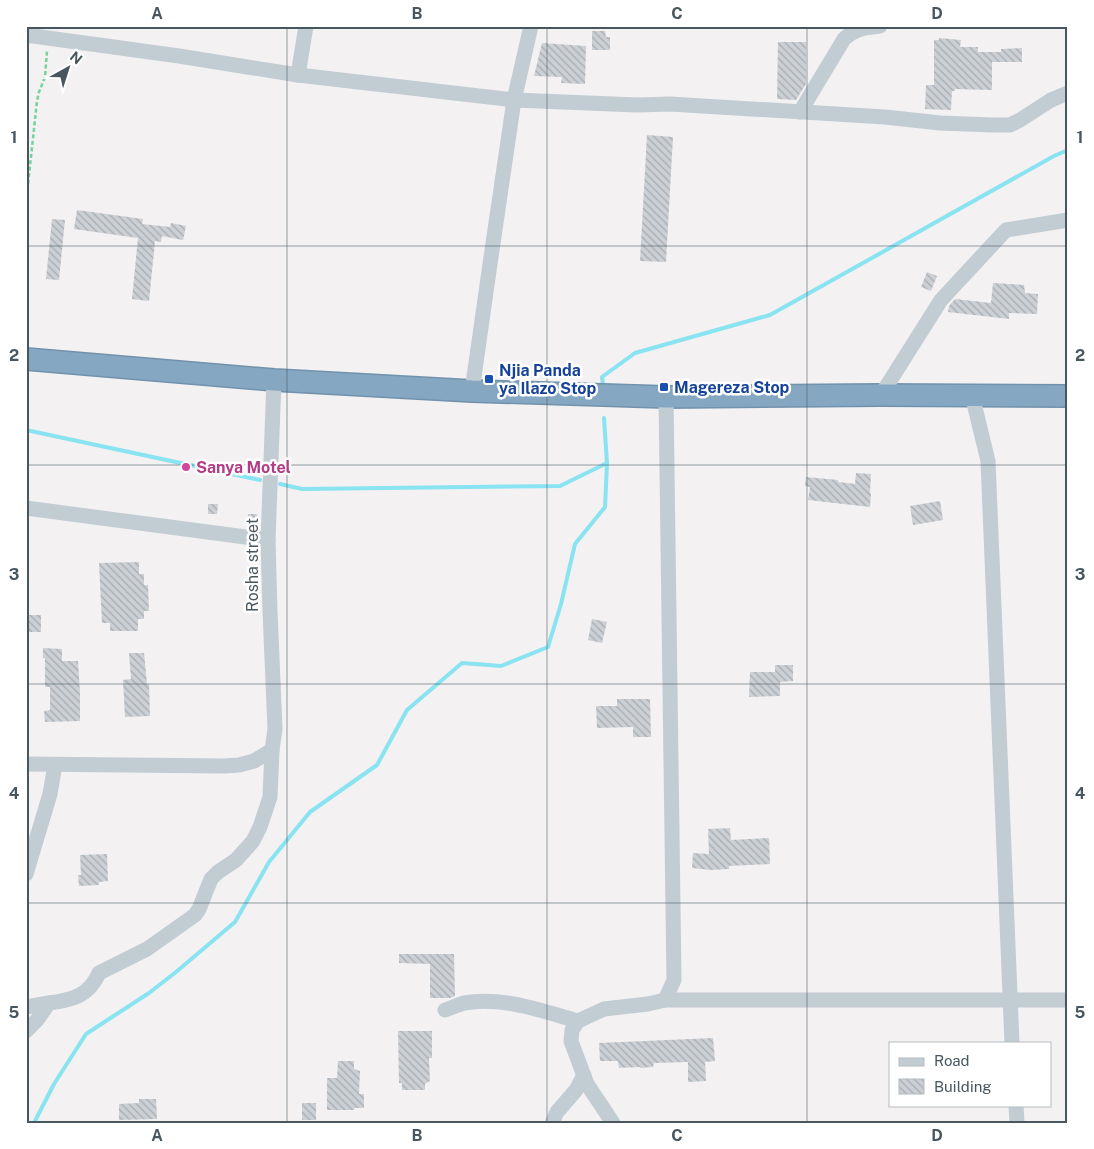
<svg xmlns="http://www.w3.org/2000/svg" width="1094" height="1149" font-family="'Public Sans',sans-serif">
<style>
.lines{fill:none;stroke-linecap:round;stroke-linejoin:round}
.stream{stroke:#89e3f1;stroke-width:4}
.building{fill:url(#building-back-hatch)}
.highway-casing{stroke:#7192ad;stroke-width:24}
.path{stroke:#74d29d;stroke-width:2.5;stroke-dasharray:4 2.5;stroke-linecap:butt}
.minor{stroke:#c1ccd3;stroke-width:15}
.highway{stroke:#86a7c1;stroke-width:21}
.grid{fill:none;stroke:#47565f;stroke-width:1;stroke-opacity:0.55}
.transit-dot{fill:#1a4fb4;stroke:#fff;stroke-width:2}
.hotel-dot{fill:#d1479c;stroke:#fff;stroke-width:2}
.labels{text-anchor:middle;dominant-baseline:central;stroke-width:5;stroke-linejoin:round;paint-order:stroke}
.transit-label{font-size:16px;font-weight:bold;fill:#164399;stroke:#fff;text-anchor:start}
.hotel-label{font-size:16px;font-weight:bold;fill:#b23c85;stroke:#fff;text-anchor:start}
.street-label{font-size:16px;fill:#47565f;stroke:#fff}
.neatline{fill:none;stroke:#47565f;stroke-width:2}
.grid-label{font-size:16px;text-anchor:middle;font-weight:bold;fill:#47565f}
</style>
<defs>
<pattern id="building-back-hatch" width="6" height="6" patternUnits="userSpaceOnUse" patternTransform="scale(1.25)"><rect width="6" height="6" fill="#ccd0d5"/><path d="M-1 5l2 2M0 0l6 6M5-1l2 2" fill="none" stroke="#a7acb0"/></pattern>
</defs>
<rect width="100%" height="100%" fill="#f3f1f1"/>
<g class="lines">
<g class="stream">
<path d="M603 385 602 377 635 353 770 315 1054 156 1068 150"/>
<path d="M26 430 260 480"/>
<path d="M280 484 302 489 560 486 607 463 604 418"/>
<path d="M34 1123 54 1084 86 1034 149 993 176 972 235 922 269 862 310 812 377 765 407 710 462 663 501 666 548 647 561 604 575 544 605 507 607 463"/>
</g>
</g>
<g class="building">
<path d="M592 31H605L606 37H610V50H592Z"/>
<path d="M939 38 961 40 960 47H978V52H1001V49L1022 48V62H992V90L955 89V91H952L951 110 925 109 926 85H934V40H939Z"/>
<path d="M778 42H806V84L796 100 777 99Z"/>
<path d="M542 43 586 46 585 84 561 83 562 77 534 76Z"/>
<path d="M647 135 673 137 666 262 640 261Z"/>
<path d="M77 210 143 219 142 224 170 227 171 223 186 226 183 240 162 236 161 242 155 241 149 301 132 299 138 238 74 229Z"/>
<path d="M52 219 65 220 59 280 46 279Z"/>
<path d="M927 272 937 276 931 291 921 287Z"/>
<path d="M993 283 1024 285 1025 293 1038 294 1037 314 1009 313V319L948 312 949 306 955 299 991 303Z"/>
<path d="M856 473 871 474 870 493H871L870 507 808 500 810 487 805 486 806 477 838 480V482L855 484Z"/>
<path d="M940 501 943 520 913 525 910 506Z"/>
<path d="M208 504H218L217 514H208Z"/>
<path d="M248 514H257V524H247Z"/>
<path d="M139 562V574H144V585H148L149 611H144V619H138V631H110V623H102L99 563Z"/>
<rect x="26" y="615" width="15" height="17"/>
<path d="M592 619 607 622 602 643 588 640Z"/>
<path d="M43 648 62 649V661H78L80 693V721L45 722 44 711 50 710V687H45V658H43Z"/>
<path d="M129 653H144L147 684H149L150 716 125 717 123 680 131 679Z"/>
<path d="M775 665H793V681L780 682V696L749 697 750 672H775Z"/>
<path d="M617 699H650L651 737H633V727L597 728 596 706H617Z"/>
<path d="M730 828 731 840 769 838 770 864 729 866V869L711 870 692 868 693 853 709 854 708 829Z"/>
<path d="M107 854 108 881 99 882V885L79 886 78 875H81L80 855Z"/>
<path d="M399 954H454L455 996 450 998H430V964L399 963Z"/>
<path d="M398 1031H432V1058H429L430 1081 425 1084V1090H402V1083H399Z"/>
<path d="M713 1038 715 1061 705 1062 706 1081 688 1082V1062L654 1063 653 1067 641 1068 640 1067 619 1068 618 1061H600L599 1043Z"/>
<path d="M338 1061H354V1069L360 1071 359 1094H364V1108H354V1110H327V1078H337Z"/>
<path d="M139 1099H156L157 1119 119 1120V1104L139 1103Z"/>
<rect x="302" y="1103" width="14" height="17"/>
</g>
<g class="lines">
<defs>
<path id="highway" d="M26 359 274 380 472 391 666 397 881 395 1068 396"/>
</defs>
<use href="#highway" class="highway-casing"/>
<path class="path" d="M26 203 37 101 39 92 45 77 47 51"/>
<g class="minor">
<path d="M26 35 179 56 298 75 514 100 637 105 670 104 885 117 940 123 993 125H1010L1020 120 1051 100 1068 93"/>
<path d="M298 75 306 26"/>
<path d="M800 112 844 39C856 28 865 28 880 26"/>
<path d="M472 391 491 257 514 100 531 26"/>
<path d="M881 395 941 300 1006 230 1068 220"/>
<path d="M972 395 988 461 1012 1043"/>
<path d="M26 508 268 540"/>
<path d="M26 764 224 766 239 765 254 761 272 750"/>
<path d="M26 874 50 794 55 765"/>
<path d="M665 1000H1068"/>
<path d="M26 1007 49 1003"/>
<path d="M445 1010C451 1008 457 1005 464 1003 502 996 542 1011 578 1021"/>
<path d="M26 1031 37 1020 49 1003C72 1000 89 996 99 973L147 949 195 915 199 909 211 879 218 872 236 860 253 841 260 827 270 797 272 750 275 729 270 611 268 540 274 380"/>
<path d="M1016 1105 1017 1123"/>
<path d="M552 1123 557 1112 576 1090 584 1075"/>
<path d="M613 1123 587 1084 571 1041 572 1030 578 1021 604 1009 648 1004 665 1000 674 980 666 397"/>
</g>
<use href="#highway" class="highway"/>
</g>
<path class="grid" d="M287 26V1123M547 26V1123M807 26V1123M26 246H1068M26 465H1068M26 684H1068M26 903H1068"/>
<g class="transit-dot">
<rect x="484" y="374" width="10" height="10" rx="2.5"/>
<rect x="659" y="382" width="10" height="10" rx="2.5"/>
</g>
<circle class="hotel-dot" cx="186" cy="467" r="5"/>
<g class="labels">
<g class="transit-label">
<text x="499" y="370">Njia Panda<tspan x="499" dy="18">ya Ilazo Stop</tspan></text>
<text x="674" y="387">Magereza Stop</text>
</g>
<g class="hotel-label">
<text x="196" y="467">Sanya Motel</text>
</g>
<g class="street-label">
<text transform="translate(252 565) rotate(-90)">Rosha street</text>
</g>
</g>
<rect width="1094" height="1149" fill="none" stroke="#ffffff" stroke-width="55"/>
<rect x="889" y="1042" width="162" height="65" fill="#ffffff" stroke="#b5bbbf"/>
<rect x="899" y="1058" width="25" height="8" fill="#c1ccd3" stroke="#b5bbbf"/>
<text x="934" y="1066" font-size="15" fill="#47565f">Road</text>
<rect x="899" y="1079" width="25" height="15" fill="url(#building-back-hatch)" stroke="#b5bbbf"/>
<text x="934" y="1092" font-size="15" fill="#47565f">Building</text>
<g transform="translate(68 68) rotate(39)" stroke="#ffffff" stroke-width="4" paint-order="stroke">
<path d="M0-4L9 19L0 12L-9 19Z" fill="#47565f"/>
<text y="-8" font-size="14" font-weight="bold" text-anchor="middle" fill="#47565f">N</text>
</g>
<rect x="28" y="28" width="1038" height="1094" class="neatline"/>
<g class="grid-label">
<text x="157" y="19">A</text>
<text x="417" y="19">B</text>
<text x="677" y="19">C</text>
<text x="937" y="19">D</text>
<text x="14" y="143">1</text>
<text x="1080" y="143">1</text>
<text x="14" y="361">2</text>
<text x="1080" y="361">2</text>
<text x="14" y="580">3</text>
<text x="1080" y="580">3</text>
<text x="14" y="799">4</text>
<text x="1080" y="799">4</text>
<text x="14" y="1018">5</text>
<text x="1080" y="1018">5</text>
<text x="157" y="1141">A</text>
<text x="417" y="1141">B</text>
<text x="677" y="1141">C</text>
<text x="937" y="1141">D</text>
</g>
</svg>
